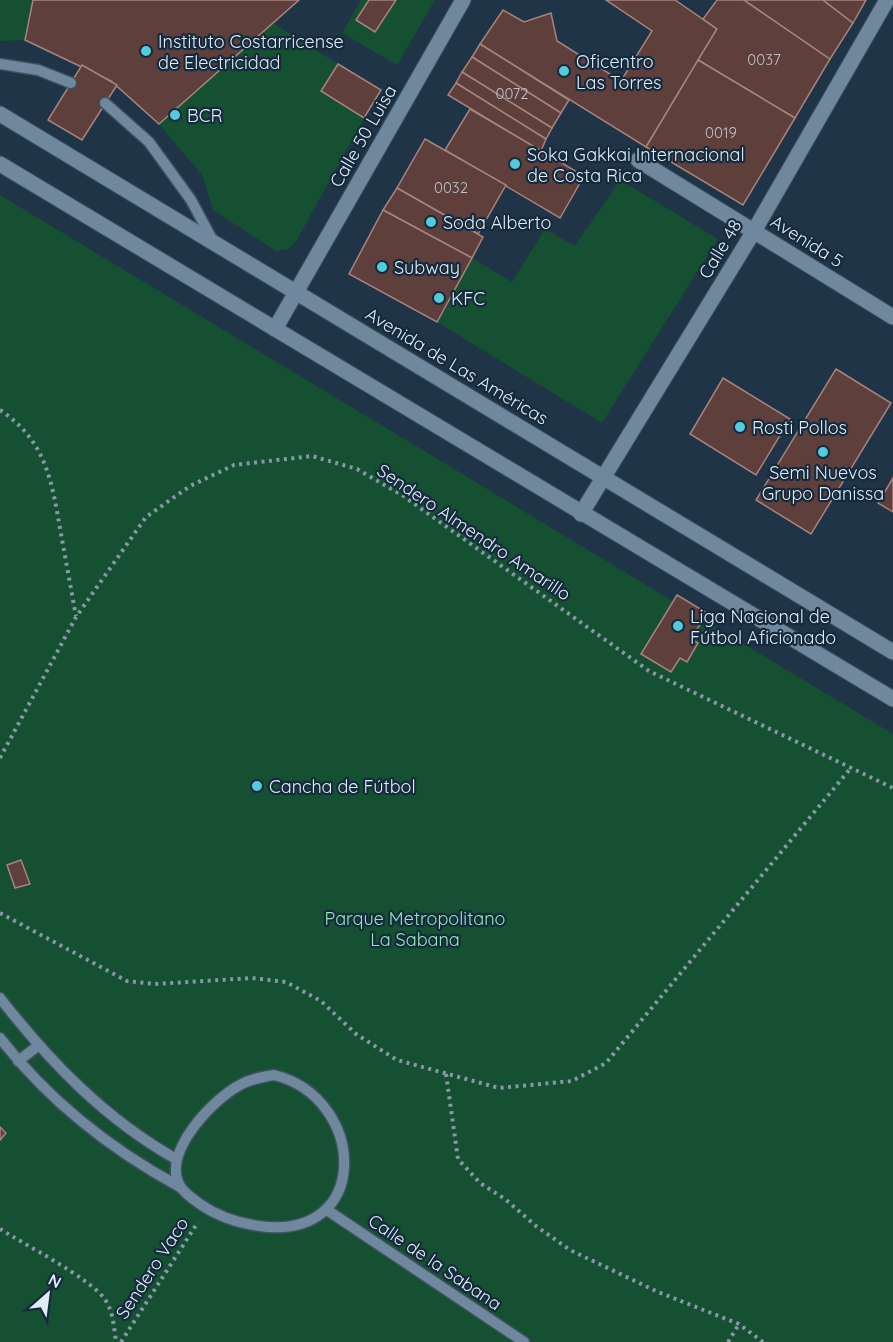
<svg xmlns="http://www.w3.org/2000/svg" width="893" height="1342" font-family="Quicksand,sans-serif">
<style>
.green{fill:#155032}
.building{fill:#5e3f3c;stroke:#a6837f;stroke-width:1.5}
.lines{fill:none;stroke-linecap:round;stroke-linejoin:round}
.service-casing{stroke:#3e5262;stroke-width:13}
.minor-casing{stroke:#3e5262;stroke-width:17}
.secondary-casing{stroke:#3e5262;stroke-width:17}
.path{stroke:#8697a6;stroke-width:4;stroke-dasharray:3 4.5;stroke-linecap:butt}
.service{stroke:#70889e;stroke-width:10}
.minor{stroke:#70889e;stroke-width:15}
.secondary{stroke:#70889e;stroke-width:15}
.poi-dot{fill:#54cadd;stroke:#152a3c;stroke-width:2}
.labels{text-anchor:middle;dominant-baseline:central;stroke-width:4.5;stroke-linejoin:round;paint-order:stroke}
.number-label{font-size:15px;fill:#bfc1c9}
.poi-label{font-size:18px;fill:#dfecf8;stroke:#152a3c;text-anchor:start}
.street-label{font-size:18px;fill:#dfecf8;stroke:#152a3c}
.park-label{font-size:18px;fill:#8fe9b3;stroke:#152a3c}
</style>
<rect width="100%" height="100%" fill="#1f3447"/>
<g class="green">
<path d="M0 0H33L25 40 0 41Z"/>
<path d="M361 0H435L397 65 342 33Z"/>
<path d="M273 23 338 64 321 91 364 118 297 240 289 249 276 251 213 210 202 175 159 124Z"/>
<path d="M620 180 718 239 602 423 437 322 472 258 512 282 545 229 575 246Z"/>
<path d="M0 195 893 734V1342H0Z"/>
</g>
<g class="building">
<path d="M33 0H299L159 124 111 81 25 40Z"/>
<path d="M369 0H396L375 32 356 20Z"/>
<path d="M606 0H675L717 29 646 147 480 44 503 10 524 22 551 13 557 41 621 81 652 31Z"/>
<path d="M717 0H744L830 59 795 118 698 60 717 29 703 19Z"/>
<path d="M744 0H823L853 23 830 59Z"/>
<path d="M823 0H866L853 23Z"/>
<path d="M480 44 569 100 561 113 472 57Z"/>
<path d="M472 57 561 113 552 128 462 72Z"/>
<path d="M698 60 795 118 743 205 646 147Z"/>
<path d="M338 64 381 90 364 118 321 91Z"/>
<path d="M82 65 117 85 82 140 48 120Z"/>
<path d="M462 72 552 128 546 139 456 83Z"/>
<path d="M456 83 546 139 541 151 448 95Z"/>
<path d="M470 109 584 176 560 218 445 150Z"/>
<path d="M425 139 506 185 478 234 397 188Z"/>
<path d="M397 188 483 237 472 258 383 210Z"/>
<path d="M383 210 472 258 437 322 349 274Z"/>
<path d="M836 369 891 403 811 534 756 500Z"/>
<path d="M723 378 790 419 756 475 690 434Z"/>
<path d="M893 478V512L878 503Z"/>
<path d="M677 595 707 613 691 639 698 643 687 662 680 658 671 672 641 654Z"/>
<path d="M21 860 30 884 15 888 7 865Z"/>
<path d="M0 1127 6 1133 0 1140Z"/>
</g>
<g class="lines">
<defs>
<g id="service">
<path d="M0 64 38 70 71 83"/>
<path d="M105 103 149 142 191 200 213 241"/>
<path d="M0 998C50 1062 105 1119 176 1159"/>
<path d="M0 1038C49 1101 110 1149 180 1187"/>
<path d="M18 1061 38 1046"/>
<path d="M274 1075C367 1098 373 1242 259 1226 238 1223 217 1216 200 1204 193 1199 184 1193 180 1186 161 1153 213 1099 240 1085 250 1079 262 1077 274 1075Z"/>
<path d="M327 1210 524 1342"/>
</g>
<g id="minor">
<path d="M638 160 893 317"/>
<path d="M275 329 463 0"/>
<path d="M581 514 754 231 887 0"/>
</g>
<g id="secondary">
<path d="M0 114 893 652"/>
<path d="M0 164 893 699"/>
</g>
</defs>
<use href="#service" class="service-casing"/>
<use href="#minor" class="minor-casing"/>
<use href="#secondary" class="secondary-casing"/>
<g class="path">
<path d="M0 410C47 441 52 483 61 534 66 561 71 589 76 616"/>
<path d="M0 758 76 617 146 517 190 486 234 465 312 456 357 469 402 495 649 671 893 788"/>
<path d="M0 913 127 981 155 984 252 978 286 982 321 1001 356 1034 397 1060 499 1088 572 1081 606 1063 850 769"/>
<path d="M446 1074 458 1159 480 1183 505 1199 536 1226 570 1250 658 1292 739 1324 763 1342"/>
<path d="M0 1229C24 1244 89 1278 104 1298 113 1310 114 1327 116 1342"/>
<path d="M121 1342 198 1222"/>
<path d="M728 1342 739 1324"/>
</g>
<use href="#service" class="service"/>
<use href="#minor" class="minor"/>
<use href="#secondary" class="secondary"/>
</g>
<g class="poi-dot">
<circle cx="146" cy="51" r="6"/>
<circle cx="564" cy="71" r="6"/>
<circle cx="175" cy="115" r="6"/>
<circle cx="515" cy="164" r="6"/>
<circle cx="431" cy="222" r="6"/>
<circle cx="382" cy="267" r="6"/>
<circle cx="439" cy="298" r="6"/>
<circle cx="740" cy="427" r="6"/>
<circle cx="823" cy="452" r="6"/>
<circle cx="678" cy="626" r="6"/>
<circle cx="257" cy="786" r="6"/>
</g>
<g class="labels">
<g class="number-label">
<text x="764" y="59">0037</text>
<text x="512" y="93">0072</text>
<text x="721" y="132">0019</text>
<text x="451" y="187">0032</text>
</g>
<g class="poi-label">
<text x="158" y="41">Instituto Costarricense<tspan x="158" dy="21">de Electricidad</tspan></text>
<text x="576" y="61">Oficentro<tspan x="576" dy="21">Las Torres</tspan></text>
<text x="187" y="115">BCR</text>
<text x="527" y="154">Soka Gakkai Internacional<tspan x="527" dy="21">de Costa Rica</tspan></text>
<text x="443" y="222">Soda Alberto</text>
<text x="394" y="267">Subway</text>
<text x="451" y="298">KFC</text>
<text x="752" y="427">Rosti Pollos</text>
<text x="823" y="472" text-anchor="middle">Semi Nuevos<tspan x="823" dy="21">Grupo Danissa</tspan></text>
<text x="690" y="616">Liga Nacional de<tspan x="690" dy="21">Fútbol Aficionado</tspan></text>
<text x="269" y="786">Cancha de Fútbol</text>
</g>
<g class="street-label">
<text transform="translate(363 136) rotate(-60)">Calle 50 Luisa</text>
<text transform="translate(807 241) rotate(32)">Avenida 5</text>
<text transform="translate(720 249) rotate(-59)">Calle 48</text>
<text transform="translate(457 366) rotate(31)">Avenida de Las Américas</text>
<text transform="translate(474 532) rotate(34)">Sendero Almendro Amarillo</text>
<text transform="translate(435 1262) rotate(34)">Calle de la Sabana</text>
<text transform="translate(152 1268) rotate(-57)">Sendero Vaco</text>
</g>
<g class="park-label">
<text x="415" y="918">Parque Metropolitano<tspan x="415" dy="21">La Sabana</tspan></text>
</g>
</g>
<g transform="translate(48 1294) rotate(28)" stroke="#152a3c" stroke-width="4.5" paint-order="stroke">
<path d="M0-4.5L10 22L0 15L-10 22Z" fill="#dfecf8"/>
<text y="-9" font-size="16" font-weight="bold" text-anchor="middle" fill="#dfecf8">N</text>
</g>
</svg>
